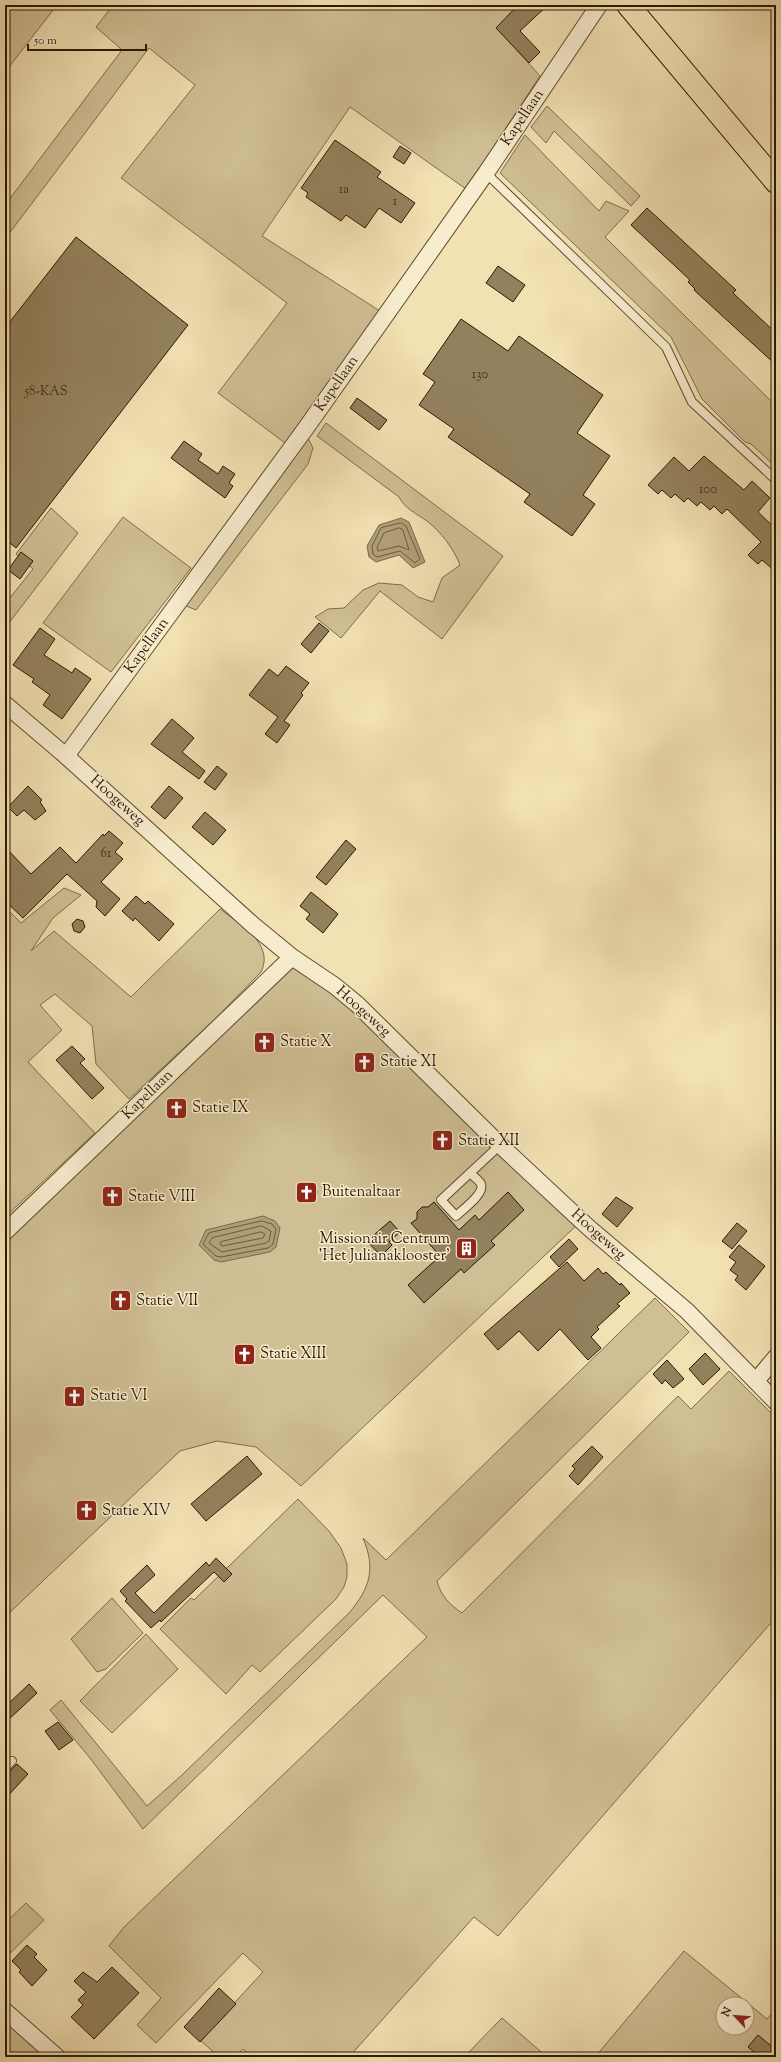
<svg xmlns="http://www.w3.org/2000/svg" width="781" height="2062" font-family="'Sorts Mill Goudy',serif">
<style>
.green{fill:#d0bf95;stroke:#7e6c4a;fill-rule:evenodd}
.water{fill:#af9d76;stroke:#7b6847}
.lines{fill:none;stroke-linecap:round;stroke-linejoin:round}
.shore{stroke:#6e5a3b;stroke-width:1}
.building{fill:#93815d;stroke:#2c1800}
.service-casing{stroke:#5e4a2d;stroke-width:10}
.minor-casing{stroke:#5e4a2d;stroke-width:18}
.primary-casing{stroke:#2c1800;stroke-width:24}
.service{stroke:#f7ecce;stroke-width:8}
.minor{stroke:#f7ecce;stroke-width:16}
.primary{stroke:#f2e1b3;stroke-width:22}
.labels{text-anchor:middle;dominant-baseline:central;stroke-width:3;stroke-linejoin:round;paint-order:stroke}
.number-label{font-size:13px;fill:#463217}
.street-label{font-size:15px;fill:#2c1800;stroke:#f7ecce}
.poi-label{font-size:15px;fill:#2c1800;stroke:#f7ecce;text-anchor:start}
</style>
<rect width="100%" height="100%" fill="#f2e1b3"/>
<filter id="stains"><feTurbulence type="fractalNoise" baseFrequency=".005" numOctaves="4"/><feColorMatrix values="0 0 0 0 .2 0 0 0 0 .09 0 0 0 0 .02 0 0 0 .5 -.17"/></filter>
<radialGradient id="worn" r=".72"><stop offset=".6" stop-color="#630" stop-opacity="0"/><stop offset="1" stop-color="#630" stop-opacity=".3"/></radialGradient>
<g class="green">
<path d="M5 5H57L5 72Z"/>
<path d="M113 5H524L498 29 540 76 466 189 350 107 262 236 380 311 285 443 218 393 287 303 121 178 195 85 149 48 5 239V205L122 50 96 27Z"/>
<path d="M547 106 640 196 631 206 554 131 546 143 531 127Z"/>
<path d="M525 135 599 211 606 201 629 211 605 237 776 406V467L751 444 745 442 702 399 671 337 500 173Z"/>
<path d="M326 423 503 556 442 639 380 591 341 638 315 617 328 609 344 608 363 590 379 583 402 585 418 597 433 602 442 578 460 565C454 549 441 532 427 521 417 514 404 508 399 497L317 436Z"/>
<path d="M307 436 313 448 308 464 196 610 184 605Z"/>
<path d="M51 508 78 533 5 628V604L33 569 16 554Z"/>
<path d="M123 517 191 568 111 672 43 623Z"/>
<path d="M64 888 81 895 53 918 31 951 54 931 131 997 220 909C240 924 275 944 261 972L213 1021 129 1099 96 1064 92 1026 55 994 40 1005 62 1030 28 1062 95 1133 5 1217V907L21 923Z"/>
<path d="M295 965 354 1008 579 1223 301 1486 256 1447 217 1441 180 1451 5 1617V1234Z"/>
<path d="M655 1298 689 1332 437 1581C441 1596 449 1604 462 1613L678 1396 691 1409 729 1371 776 1418V1617L498 1936 474 1917 349 2057H252L243 2049 235 2057H219L200 2040 263 1972 243 1953 156 2043 137 2025 161 1998 109 1946 124 1927 427 1637 383 1595 143 1829 90 1758 50 1710 61 1700 147 1806 182 1775 349 1613C370 1588 376 1569 363 1538L386 1560Z"/>
<path d="M298 1499 329 1531 341 1548 347 1564V1577L344 1587 336 1599 260 1672 252 1665 226 1694 160 1629 191 1598 194 1600Z"/>
<path d="M112 1598 143 1633 106 1669 97 1672 71 1639Z"/>
<path d="M146 1634 178 1669 112 1733 80 1701Z"/>
<path d="M26 1903 44 1920 5 1958V1923Z"/>
<path d="M684 1951 767 2019 776 2009V2057H595ZM723 2004H747V2028H723Z"/>
<path d="M502 2018 547 2057H464Z"/>
<path d="M10 2022 48 2057H5V2026Z"/>
</g>
<g class="water">
<path d="M401 518 409 522 425 562 413 568 399 555 376 562 369 557 367 546 379 525Z"/>
<path d="M263 1216 275 1221 280 1228 276 1247 270 1252 221 1262 214 1260 199 1245 206 1230Z"/>
</g>
<g class="lines">
<g class="shore">
<path d="M401 523 406 526 420 559 415 563 400 551 377 557 373 554 372 546 381 528Z"/>
<path d="M400 528 403 530 409 550 399 546 378 551 377 547 384 533Z"/>
<path d="M262 1221 272 1224 276 1229 273 1244 268 1248 221 1257 216 1256 203 1244 209 1233Z"/>
<path d="M262 1226 271 1231 269 1241 266 1243 222 1252 209 1243 212 1238Z"/>
<path d="M261 1232 265 1234 263 1238 222 1246 220 1244 221 1242Z"/>
</g>
</g>
<g class="building">
<path d="M518 5H548L520 31 540 52 529 63 496 28Z"/>
<path d="M335 140 381 172 377 177 415 203 401 223 379 208 365 228 346 215 341 221 306 197 308 193 301 188Z"/>
<path d="M400 146 411 153 404 164 393 157Z"/>
<path d="M647 208 736 290 733 293 776 333V365L694 290 695 289 688 282 690 280 631 225Z"/>
<path d="M76 237 188 325 16 548 5 539V328Z"/>
<path d="M498 266 525 285 513 302 486 283Z"/>
<path d="M461 319 508 351 519 336 603 395 577 433 610 456 583 495 595 504 572 536 524 502 530 494 448 437 454 429 419 405 435 382 423 374Z"/>
<path d="M357 398 387 420 379 430 350 408Z"/>
<path d="M184 441 202 454 198 460 218 474 223 466 235 474 229 483 233 486 225 498 171 458Z"/>
<path d="M704 456 744 490 752 481 770 498 758 512 776 529V572L762 560 758 564 748 555 761 542 727 509 722 514 714 506 710 510 701 502 697 506 688 498 684 502 675 494 671 498 662 490 658 494 648 485 674 457 689 471Z"/>
<path d="M21 552 33 561 20 579 8 570Z"/>
<path d="M319 623 329 631 311 653 301 644Z"/>
<path d="M40 628 55 639 44 655 72 673 75 668 91 679 62 719 43 705 50 695 32 682 34 679 13 665Z"/>
<path d="M286 666 309 683 301 693 303 695 284 721 290 725 277 743 265 734 278 717 249 695 269 669 278 676Z"/>
<path d="M172 719 194 738 182 752 205 771 199 779 151 744Z"/>
<path d="M217 766 227 774 215 790 204 782Z"/>
<path d="M28 786 42 800 40 802 46 811 35 820 24 810 17 816 8 807Z"/>
<path d="M169 786 183 798 165 819 151 807Z"/>
<path d="M205 812 226 830 213 845 192 827Z"/>
<path d="M109 831 123 843 115 852 123 859 101 882 120 899 105 916 96 907 97 901 67 874 23 918 5 901V847L31 874 60 847 76 863 103 834 104 836Z"/>
<path d="M346 840 356 849 326 885 316 877Z"/>
<path d="M311 892 338 914 323 933 306 919 310 914 300 906Z"/>
<path d="M136 896 145 904 148 901 174 924 159 941 135 918 133 921 122 911Z"/>
<path d="M77 919 83 921 85 927 80 933 74 931 72 924Z"/>
<path d="M72 1046 85 1059 80 1063 104 1088 92 1099 56 1060Z"/>
<circle cx="309" cy="1192" r="8"/>
<path d="M508 1192 524 1210 491 1241 495 1245 464 1273 461 1269 424 1303 408 1285 440 1256 411 1223 417 1219V1212L422 1207H428L434 1202 459 1230 475 1215 479 1220Z"/>
<path d="M616 1197 633 1208 617 1227 602 1214Z"/>
<path d="M390 1221 400 1232 389 1242 392 1245 381 1256 367 1241Z"/>
<path d="M737 1223 747 1231 732 1249 722 1241Z"/>
<path d="M569 1239 578 1249 559 1267 550 1257Z"/>
<path d="M739 1245 765 1266 746 1290 735 1280 738 1276 730 1270 736 1262 729 1257Z"/>
<path d="M567 1262 584 1281 598 1268 603 1274 606 1272 620 1285 621 1283 630 1293 617 1304 620 1306 597 1327 599 1329 591 1337 601 1348 588 1360 560 1329 538 1351 519 1331 498 1350 484 1334Z"/>
<path d="M705 1353 720 1369 703 1385 689 1369Z"/>
<path d="M667 1360 684 1379 673 1388 665 1380 662 1384 653 1374Z"/>
<path d="M592 1446 603 1457 578 1485 569 1476 575 1469 572 1466Z"/>
<path d="M247 1456 262 1474 206 1521 191 1504Z"/>
<path d="M216 1558 232 1574 224 1582 214 1572 161 1622 160 1620 151 1628 125 1601 127 1599 120 1591 147 1565 155 1575 135 1593 154 1613 206 1562 209 1566Z"/>
<path d="M29 1684 37 1693 7 1721 5 1719V1707Z"/>
<path d="M58 1722 73 1740 59 1750 45 1731Z"/>
<path d="M17 1764 28 1774 5 1799V1776Z"/>
<path d="M27 1945 37 1954 34 1957 47 1970 32 1986 19 1972 21 1970 12 1961Z"/>
<path d="M112 1967 139 1993 94 2039 71 2017 83 2005 78 2000 86 1992 74 1981 83 1972 97 1982Z"/>
<path d="M219 1988 236 2004 200 2042 184 2027Z"/>
<path d="M758 2035 776 2050V2057H760L748 2047Z"/>
</g>
<g class="lines">
<defs>
<g id="service">
<path d="M486 173 666 347 692 402 776 480"/>
<path d="M470 1173C473 1176 479 1180 481 1184 485 1194 462 1210 456 1216L441 1200 500 1145"/>
<path d="M5 1768 12 1761"/>
</g>
<g id="minor">
<path d="M5 704 66 756 253 925 292 957 335 986 358 1005 500 1145 588 1227 687 1311 776 1402"/>
<path d="M66 756 306 428 486 173 599 5"/>
<path d="M5 1232 292 957"/>
<path d="M756 1381 776 1357"/>
<path d="M5 2011 57 2057"/>
</g>
<path id="primary" d="M628 5 776 182"/>
</defs>
<use href="#service" class="service-casing"/>
<use href="#minor" class="minor-casing"/>
<use href="#primary" class="primary-casing"/>
<use href="#service" class="service"/>
<use href="#minor" class="minor"/>
<use href="#primary" class="primary"/>
</g>
<defs>
<symbol id="church-square" viewBox="-11 -11 22 22"><rect x="-9" y="-9" width="18" height="18" rx="4" fill="#8f2418" stroke="#f7ecce"/><path d="M-1.2-6h2.4v3.5h3.3v2.4h-3.3V6h-2.4V-.1h-3.3v-2.4h3.3Z" fill="#fff"/></symbol>
<symbol id="building-square" viewBox="-11 -11 22 22"><rect x="-9" y="-9" width="18" height="18" rx="4" fill="#8f2418" stroke="#f7ecce"/><path d="M-4-6H4V6H1V3H-1V6H-4ZM-2.5-4.3h1.7v1.8h-1.7ZM.8-4.3h1.7v1.8H.8ZM-2.5-1h1.7V.8h-1.7ZM.8-1h1.7V.8H.8Z" fill="#fff"/></symbol>
</defs>
<g fill-rule="evenodd">
<use href="#church-square" x="252" y="1030" width="25" height="25"/>
<use href="#church-square" x="352" y="1050" width="25" height="25"/>
<use href="#church-square" x="164" y="1096" width="25" height="25"/>
<use href="#church-square" x="430" y="1128" width="25" height="25"/>
<use href="#church-square" x="294" y="1180" width="25" height="25"/>
<use href="#church-square" x="100" y="1184" width="25" height="25"/>
<use href="#building-square" x="454" y="1236" width="25" height="25"/>
<use href="#church-square" x="108" y="1288" width="25" height="25"/>
<use href="#church-square" x="232" y="1342" width="25" height="25"/>
<use href="#church-square" x="62" y="1384" width="25" height="25"/>
<use href="#church-square" x="74" y="1498" width="25" height="25"/>
</g>
<g class="labels">
<g class="number-label">
<text x="344" y="190">1a</text>
<text x="395" y="202">1</text>
<text x="480" y="375">130</text>
<text x="46" y="392">58-KAS</text>
<text x="708" y="490">100</text>
<text x="106" y="854">61</text>
</g>
<g class="street-label">
<text transform="translate(523 118) rotate(-56)">Kapellaan</text>
<text transform="translate(337 384) rotate(-55)">Kapellaan</text>
<text transform="translate(147 646) rotate(-54)">Kapellaan</text>
<text transform="translate(117 801) rotate(42)">Hoogeweg</text>
<text transform="translate(363 1012) rotate(42)">Hoogeweg</text>
<text transform="translate(148 1095) rotate(-44)">Kapellaan</text>
<text transform="translate(598 1235) rotate(42)">Hoogeweg</text>
</g>
<g class="poi-label">
<text x="280" y="1042">Statie X</text>
<text x="380" y="1062">Statie XI</text>
<text x="192" y="1108">Statie IX</text>
<text x="458" y="1141">Statie XII</text>
<text x="322" y="1192">Buitenaltaar</text>
<text x="128" y="1197">Statie VIII</text>
<text x="450" y="1239" text-anchor="end">Missionair Centrum<tspan x="450" dy="17">'Het Julianaklooster'</tspan></text>
<text x="136" y="1301">Statie VII</text>
<text x="260" y="1354">Statie XIII</text>
<text x="90" y="1396">Statie VI</text>
<text x="102" y="1511">Statie XIV</text>
</g>
</g>
<rect width="781" height="2062" fill="none" stroke="#f2e1b3" stroke-width="20"/>
<rect x="6" y="6" width="769" height="2050" fill="none" stroke="#2c1800" stroke-width="2"/>
<rect x="10" y="10" width="761" height="2042" fill="none" stroke="#2c1800"/>
<g transform="translate(735 2016) rotate(296)"><circle r="19" fill="#f7ecce" stroke="#a6977c"/>
<path d="M0-3L7 15L0 10L-7 15Z" fill="#8f2418"/>
<text y="-6" font-size="11" font-weight="bold" text-anchor="middle" fill="#2c1800">N</text>
</g>
<path d="M28 44v6h118v-6" fill="none" stroke="#2c1800" stroke-width="2"/>
<text x="34" y="44" font-size="12" fill="#2c1800" stroke="#f7ecce" stroke-width="3" paint-order="stroke">50 m</text>
<rect width="100%" height="100%" filter="url(#stains)"/>
<rect width="100%" height="100%" fill="url(#worn)"/>
</svg>
